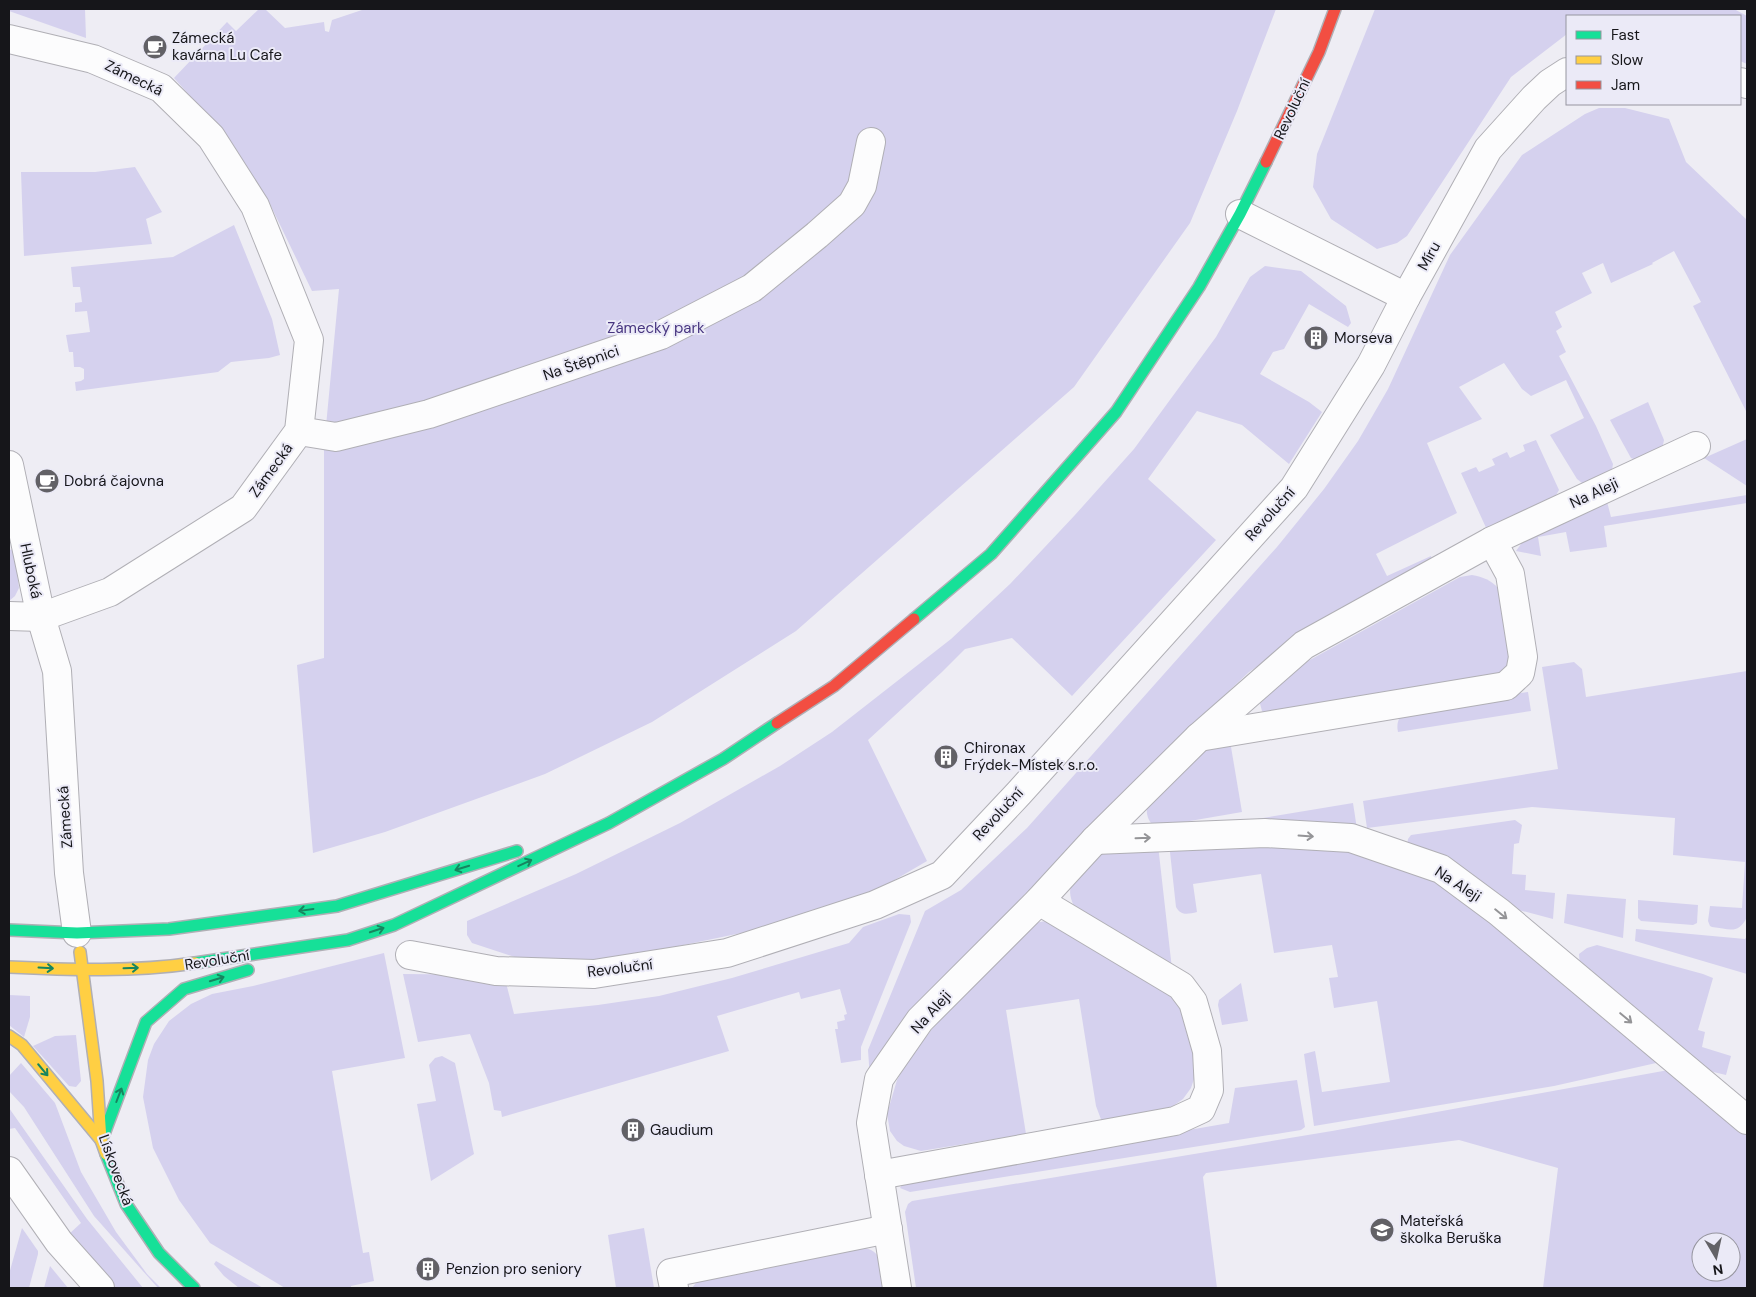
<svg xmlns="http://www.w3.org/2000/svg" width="1756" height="1297" font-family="'DM Sans',sans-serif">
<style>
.green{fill:#d5d1ee;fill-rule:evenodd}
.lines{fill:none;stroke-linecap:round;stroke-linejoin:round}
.street-casing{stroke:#b0afb5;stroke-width:30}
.fast-casing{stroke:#b0afb5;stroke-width:14}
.slow-casing{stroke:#b0afb5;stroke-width:14}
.jam-casing{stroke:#b0afb5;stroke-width:14}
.street{stroke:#fcfcfd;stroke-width:28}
.fast{stroke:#16e098;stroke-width:11}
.slow{stroke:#ffcf43;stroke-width:11}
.jam{stroke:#f24e42;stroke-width:11}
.oneway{stroke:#949497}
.oneway2{stroke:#16855f}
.labels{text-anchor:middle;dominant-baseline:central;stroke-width:4;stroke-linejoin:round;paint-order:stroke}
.poi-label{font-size:15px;fill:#16161a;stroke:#ebeaf7;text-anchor:start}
.street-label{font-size:15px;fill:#16161a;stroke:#ebeaf7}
.park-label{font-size:15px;fill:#483680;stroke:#ebeaf7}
</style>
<rect width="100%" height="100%" fill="#eeedf4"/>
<g class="green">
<path d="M9 9H85L86 38 9 11Z"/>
<path d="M259 9H265L285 28 324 22 325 31 329 32 332 20 365 9H1276L1237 111 1190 223 1074 387 796 631 652 722 545 774 385 832 313 853 297 665 324 658V447L339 289 312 291 268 200 232 143 174 78 227 22 236 31Z"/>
<path d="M1375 9H1734L1747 16V64L1740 61V16H1567V34L1511 77 1407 236 1397 243 1377 249 1331 219 1313 187 1317 154Z"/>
<path d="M1599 108H1625L1669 119 1686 162 1747 220V413L1693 306 1701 302 1674 251 1652 263 1653 264 1611 283 1603 263 1582 273 1592 293 1555 312 1562 327 1556 331 1566 352 1559 356 1596 426 1613 464 1611 476 1587 487 1577 479 1550 435 1584 418 1566 380 1531 396 1522 389 1504 363 1459 387 1482 419 1427 443 1457 513 1376 554 1387 576 1431 556 1432 560 1298 639 1249 672 1163 753 947 974 870 1079 868 1050 925 911 961 890 1027 828 1277 547 1324 489 1358 441 1388 389 1450 255 1522 155 1585 114Z"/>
<path d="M135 167 162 212 146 219 152 244 24 256 21 172H95Z"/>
<path d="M234 225 272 319 280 355 269 358 231 362 218 372 76 391 75 382 81 381 84 379V369L80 367H74L73 352H69L66 335 90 332 87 311 75 312V303L82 302 80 287H73L71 267 173 257Z"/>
<path d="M1265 266 1301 271 1346 306 1351 323 1348 327 1309 304 1284 349 1273 352 1260 374 1309 402 1322 412 1289 464 1242 425 1197 411 1148 479 1216 540 1072 696 1012 638 965 649 942 672 868 740 927 861 886 885 821 911 765 928 626 957 570 963H533L472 943 467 935V921L576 874 680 823 780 766 832 732 951 639 1010 584 1075 515 1134 449 1216 337 1250 277Z"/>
<path d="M1648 402 1664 440 1661 454 1642 463 1631 458 1610 420Z"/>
<path d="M1747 439V486L1704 458Z"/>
<path d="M1536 440 1559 490 1552 502 1488 532 1461 473 1476 467 1479 472 1495 465 1492 459 1507 452 1510 458 1525 451 1523 445Z"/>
<path d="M1605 494 1611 517 1747 495V503L1604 526 1607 547 1570 552 1566 532 1538 537 1541 556 1516 551 1521 544 1517 533Z"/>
<path d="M14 549 19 588 15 596 9 601V550Z"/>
<path d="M1472 575C1483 577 1491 580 1498 588L1511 656 1506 668 1501 674 1267 714 1262 711 1259 700 1265 693 1308 661 1460 577Z"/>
<path d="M1574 662 1582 669 1586 697 1747 671V917C1738 935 1730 929 1712 927L1710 926 1708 921 1710 906 1742 908 1745 862 1673 855 1675 818 1532 807 1367 828 1363 801 1558 769 1542 667Z"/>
<path d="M1528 692 1531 711 1398 732C1396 722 1399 717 1406 710Z"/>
<path d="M1230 741 1242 812 1155 827C1148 821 1146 815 1147 806L1204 747Z"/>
<path d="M1353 803 1357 829 1209 827Z"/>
<path d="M1515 820 1522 825 1519 843 1514 844 1512 874 1526 875 1525 890 1555 893 1553 919 1515 909 1407 846 1408 839 1411 835Z"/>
<path d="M1169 843 1326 847 1408 863 1457 888 1665 1061 1554 1086 1314 1126 1304 1054 1315 1051 1322 1092 1390 1082 1377 1001 1334 1008 1329 978 1338 977 1332 945 1274 953 1261 874 1193 884 1197 912C1188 914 1181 916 1176 907Z"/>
<path d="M1158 845 1172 969 1077 912C1073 905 1068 894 1071 886 1074 878 1095 856 1103 853 1115 848 1144 847 1158 845Z"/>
<path d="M1567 894 1626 899 1623 938 1564 923Z"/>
<path d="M1638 900 1698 905 1697 923 1693 925 1641 921 1638 918Z"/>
<path d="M899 914 910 915 911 922 861 1047V1060L841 1063 835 1029H838L837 1022 845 1020 844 1015 847 1014 840 989 801 999 799 992 717 1016 729 1051 502 1117 501 1111 494 1110 489 1083 470 1034 418 1042 403 974 504 975 514 1014 598 1005 659 996 732 978 849 943 863 927Z"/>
<path d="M1046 921 1058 925 1177 995 1189 1011 1196 1073 1191 1088 1183 1099 1173 1106 1150 1114 1102 1122 1096 1106 1079 999 1006 1010 1026 1134 921 1151 904 1146 897 1141 890 1131 887 1114 897 1080 906 1064 932 1029 1025 929 1034 923Z"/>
<path d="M1636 929 1745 939 1747 936V974L1635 941Z"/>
<path d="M1597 945 1703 974 1713 978 1698 1030 1705 1032 1702 1047 1731 1056 1726 1075 1701 1069 1580 968 1579 954 1587 948Z"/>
<path d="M384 953 405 1058 332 1071 363 1253 369 1252 374 1281 351 1286V1288H285L210 1243 179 1200 153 1148 143 1097 148 1060 154 1044 169 1021 191 1004 212 994 253 986Z"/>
<path d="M1241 983 1248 1021 1222 1025 1218 1005 1219 1000Z"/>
<path d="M9 995 30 996V1017L24 1037 9 1025Z"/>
<path d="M76 1035 81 1081 76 1087 69 1086 33 1046 55 1036Z"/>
<path d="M442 1056 455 1063 474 1154 431 1181 417 1104 436 1101 429 1065 435 1058Z"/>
<path d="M21 1063 55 1103 81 1172 116 1232 147 1274 161 1288H158L94 1216 24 1107 9 1091V1076Z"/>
<path d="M1674 1069 1747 1131V1288H1543L1558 1168 1459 1140 1206 1173 1203 1177 1217 1288H916L905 1212 908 1204 912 1201 1332 1131ZM1701 1242H1731V1272H1701Z"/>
<path d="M1297 1080 1305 1127 1301 1130 910 1192 900 1188 906 1179 1229 1123 1235 1088Z"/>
<path d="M9 1108 87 1219 143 1288H110L68 1235 81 1223 15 1128 9 1129Z"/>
<path d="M22 1228 38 1251V1254L29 1288H9V1274Z"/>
<path d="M644 1228 654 1288H616L608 1235Z"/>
<path d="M861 1247C885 1251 883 1269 886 1288H692L699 1279Z"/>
<path d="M216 1261 263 1288H239L224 1276 214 1264Z"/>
<path d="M50 1266 68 1288H44Z"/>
</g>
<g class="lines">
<defs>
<g id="street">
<path d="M9 39 93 59 161 88 211 137 255 206 309 340 299 431 243 508 110 592 41 617 57 671 69 873 77 933"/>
<path d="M1740 82 1747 84"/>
<path d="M1240 214 1406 297 1488 149 1534 98 1550 83 1567 72"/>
<path d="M299 431 336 437 429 414 661 335 752 288 817 235 852 204 862 186 871 142"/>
<path d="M9 465 41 617 9 616"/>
<path d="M1199 737 1506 686 1520 673 1523 657 1510 574 1492 541"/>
<path d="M1095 840 1265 833 1351 838 1441 869 1499 912 1747 1120"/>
<path d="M410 955 496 971 594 974 727 953 875 905 942 875 1019 793 1294 488 1371 365 1406 297"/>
<path d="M9 1171 59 1242 100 1288"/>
<path d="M879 1175 1175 1121 1201 1109 1209 1090 1207 1051 1193 1002 1181 986 1039 901"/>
<path d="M674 1288 671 1273 888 1229"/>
<path d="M897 1288 871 1123 879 1079 920 1020 1039 901 1095 840 1199 737 1304 645 1492 541 1696 446"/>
</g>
<g id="fast">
<path d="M914 619 991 554 1116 412 1199 287 1240 214 1266 162"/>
<path d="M9 930 77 933 169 929 337 906 517 851"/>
<path d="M195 963 348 940 394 925 609 823 723 759 777 723"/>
<path d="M104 1134 146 1022 184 989 248 970"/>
<path d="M106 1154 126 1204 159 1253 194 1288"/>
</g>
<g id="slow">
<path d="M80 952 97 1081 101 1140 106 1154"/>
<path d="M9 967C71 970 134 972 195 963"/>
<path d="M9 1036 22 1045 101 1140"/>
</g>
<g id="jam">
<path d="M1266 162 1319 52 1335 9"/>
<path d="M777 723 834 686 914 619"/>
</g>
</defs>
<use href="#street" class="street-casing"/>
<use href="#fast" class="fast-casing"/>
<use href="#slow" class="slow-casing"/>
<use href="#jam" class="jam-casing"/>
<use href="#street" class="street"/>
<use href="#fast" class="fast"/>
<use href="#slow" class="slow"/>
<use href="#jam" class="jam"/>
</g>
<defs><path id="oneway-shaft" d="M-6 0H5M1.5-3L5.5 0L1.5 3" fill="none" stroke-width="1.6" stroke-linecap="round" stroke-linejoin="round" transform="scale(1.25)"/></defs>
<g class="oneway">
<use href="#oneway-shaft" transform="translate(1306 836) rotate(4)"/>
<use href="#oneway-shaft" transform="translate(1143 838) rotate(-2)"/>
<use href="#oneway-shaft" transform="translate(1501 914) rotate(39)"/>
<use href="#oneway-shaft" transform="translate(1626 1018) rotate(40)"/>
</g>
<g class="oneway2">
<use href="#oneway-shaft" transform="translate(525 863) rotate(-25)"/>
<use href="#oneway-shaft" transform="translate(462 868) rotate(163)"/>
<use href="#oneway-shaft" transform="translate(306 910) rotate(172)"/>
<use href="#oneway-shaft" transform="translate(377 930) rotate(-18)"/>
<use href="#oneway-shaft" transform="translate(46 968) rotate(3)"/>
<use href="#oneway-shaft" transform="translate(131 968) rotate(-2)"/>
<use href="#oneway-shaft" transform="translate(217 979) rotate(-17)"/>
<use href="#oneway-shaft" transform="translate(43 1070) rotate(50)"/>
<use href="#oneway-shaft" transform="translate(119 1095) rotate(-69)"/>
</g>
<defs>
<symbol id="cafe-disc" viewBox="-11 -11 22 22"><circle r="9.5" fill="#626166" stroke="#ebeaf7"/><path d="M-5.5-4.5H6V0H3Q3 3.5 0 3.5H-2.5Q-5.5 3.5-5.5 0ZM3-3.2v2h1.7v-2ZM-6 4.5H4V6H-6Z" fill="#fff"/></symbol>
<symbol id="building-disc" viewBox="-11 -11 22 22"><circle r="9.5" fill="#626166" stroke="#ebeaf7"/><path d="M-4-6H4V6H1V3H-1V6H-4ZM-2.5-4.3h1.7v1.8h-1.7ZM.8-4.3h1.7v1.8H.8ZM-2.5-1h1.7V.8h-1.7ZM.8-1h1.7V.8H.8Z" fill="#fff"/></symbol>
<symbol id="school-disc" viewBox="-11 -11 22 22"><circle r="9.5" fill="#626166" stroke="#ebeaf7"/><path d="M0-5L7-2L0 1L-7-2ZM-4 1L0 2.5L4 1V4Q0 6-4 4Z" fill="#fff"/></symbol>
</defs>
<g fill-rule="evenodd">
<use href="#cafe-disc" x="141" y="33" width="28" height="28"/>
<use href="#building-disc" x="1302" y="324" width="28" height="28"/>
<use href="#cafe-disc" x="33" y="467" width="28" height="28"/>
<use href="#building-disc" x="932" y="743" width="28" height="28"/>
<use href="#building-disc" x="619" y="1116" width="28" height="28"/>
<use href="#school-disc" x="1368" y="1216" width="28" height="28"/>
<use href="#building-disc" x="414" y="1255" width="28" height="28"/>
</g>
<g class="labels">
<g class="poi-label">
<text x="172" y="38">Zámecká<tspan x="172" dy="17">kavárna Lu Cafe</tspan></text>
<text x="1334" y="338">Morseva</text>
<text x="64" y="481">Dobrá čajovna</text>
<text x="964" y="748">Chironax<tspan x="964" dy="17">Frýdek-Místek s.r.o.</tspan></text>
<text x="650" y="1130">Gaudium</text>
<text x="1400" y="1221">Mateřská<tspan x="1400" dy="17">školka Beruška</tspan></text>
<text x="446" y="1269">Penzion pro seniory</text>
</g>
<g class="street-label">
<text transform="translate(134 78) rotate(26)">Zámecká</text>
<text transform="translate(1292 109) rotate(-65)">Revoluční</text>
<text transform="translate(1429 256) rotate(-61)">Míru</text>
<text transform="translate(581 363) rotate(-19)">Na Štěpnici</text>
<text transform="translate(271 470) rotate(-54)">Zámecká</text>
<text transform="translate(1594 493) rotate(-25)">Na Aleji</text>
<text transform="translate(1270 514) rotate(-48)">Revoluční</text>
<text transform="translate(31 571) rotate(78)">Hluboká</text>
<text transform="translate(998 814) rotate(-47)">Revoluční</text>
<text transform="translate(65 817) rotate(-94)">Zámecká</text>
<text transform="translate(1458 884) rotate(33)">Na Aleji</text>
<text transform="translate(217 960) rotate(-9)">Revoluční</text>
<text transform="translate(620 968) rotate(-7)">Revoluční</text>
<text transform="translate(931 1012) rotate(-48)">Na Aleji</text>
<text transform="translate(116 1170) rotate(70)">Lískovecká</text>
</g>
<g class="park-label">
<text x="656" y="328">Zámecký park</text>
</g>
</g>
<rect width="1756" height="1297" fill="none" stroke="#16161a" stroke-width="20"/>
<rect x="1566" y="15" width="175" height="90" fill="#ebeaf7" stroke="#96959f"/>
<rect x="1576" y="31" width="25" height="8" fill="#16e098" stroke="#96959f"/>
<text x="1611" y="40" font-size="15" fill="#16161a">Fast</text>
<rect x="1576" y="56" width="25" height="8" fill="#ffcf43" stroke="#96959f"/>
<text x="1611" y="65" font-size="15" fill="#16161a">Slow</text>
<rect x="1576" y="81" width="25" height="8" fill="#f24e42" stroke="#96959f"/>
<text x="1611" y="90" font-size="15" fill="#16161a">Jam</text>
<g transform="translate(1716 1257) rotate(171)"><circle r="24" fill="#ebeaf7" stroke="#96959f"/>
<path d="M0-4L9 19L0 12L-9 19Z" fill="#626166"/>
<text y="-8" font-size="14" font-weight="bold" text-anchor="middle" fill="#16161a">N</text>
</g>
</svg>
